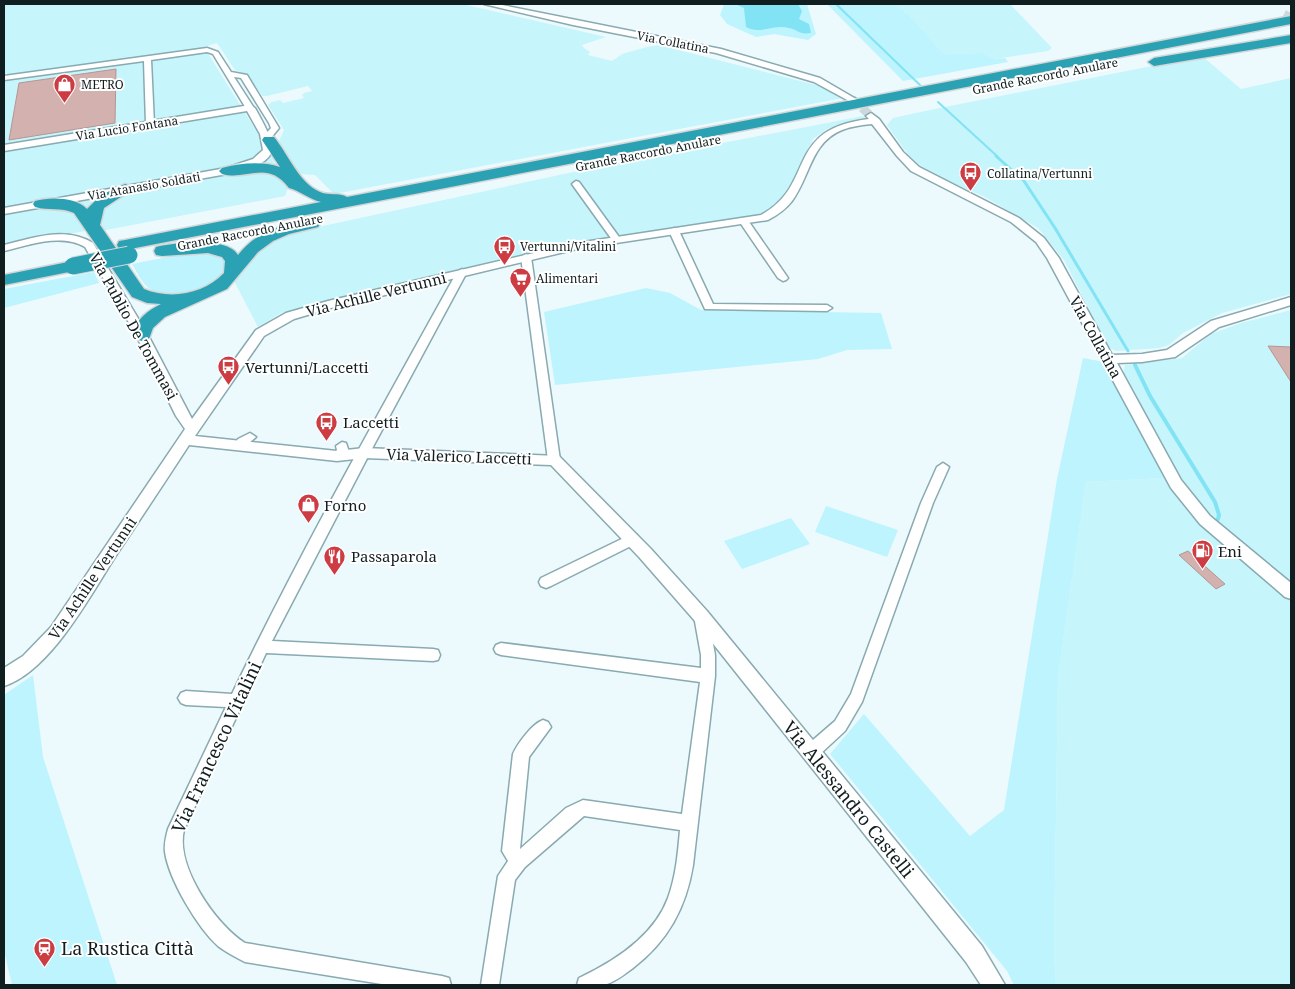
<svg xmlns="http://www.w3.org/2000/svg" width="1295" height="989" font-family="'Noto Serif',serif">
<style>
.built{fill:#c6f5fc}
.green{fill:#bdf4fd}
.water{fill:#81e3f4}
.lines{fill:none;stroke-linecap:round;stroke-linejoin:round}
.stream-far2{stroke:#81e3f4;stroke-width:2}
.stream-far1{stroke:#81e3f4;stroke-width:3}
.stream{stroke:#81e3f4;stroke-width:4}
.building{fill:#d2b1ae;stroke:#b69694}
.tertiary-tunnel{stroke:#cbd9dc;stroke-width:9;stroke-dasharray:9 4.5;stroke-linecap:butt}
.motorway-tunnel{stroke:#cbd9dc;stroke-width:13;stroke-dasharray:13 6;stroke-linecap:butt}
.minor-casing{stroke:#88aab0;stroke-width:3}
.tertiary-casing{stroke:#88aab0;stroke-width:3}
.motorway-casing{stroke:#d4d6d7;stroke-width:3}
.minor{fill:#fff;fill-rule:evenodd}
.tertiary{fill:#fff;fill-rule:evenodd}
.motorway{fill:#2aa2b4;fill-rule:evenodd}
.motorway-bridge-casing{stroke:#d4d6d7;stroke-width:19;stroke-linecap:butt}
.motorway-bridge{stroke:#2aa2b4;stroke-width:17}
.labels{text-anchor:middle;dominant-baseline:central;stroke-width:4;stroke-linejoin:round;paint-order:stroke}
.far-street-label{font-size:12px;fill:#111e20;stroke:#fff}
.far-poi-label{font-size:12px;fill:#111e20;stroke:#fff;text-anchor:start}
.street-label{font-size:15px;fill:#111e20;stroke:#fff}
.poi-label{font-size:15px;fill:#111e20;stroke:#fff;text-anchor:start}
.near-street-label{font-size:18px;fill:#111e20;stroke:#fff}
.near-poi-label{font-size:18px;fill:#111e20;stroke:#fff;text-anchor:start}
</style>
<rect width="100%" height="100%" fill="#ecfafd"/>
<g class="built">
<path d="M4 4H462L606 37 582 45 584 48 590 52 588 55 612 61 622 54 647 47 659 45 820 86 843 98 334 194 315 175 299 174 279 141 284 130 268 105 272 102 280 100 283 103 304 98 302 95 304 93 312 91 308 86 267 96H262L248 75 235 70 217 43 204 47 265 145 288 188 285 196 106 230 85 231 4 246Z"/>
<path d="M895 4H1010L1052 48 1048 51 995 59 983 53 944 54 910 16Z"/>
<path d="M1202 56 1241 89 1291 78V294L1222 313 1183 333 1169 345 1159 348 1116 351 1108 347 1064 260 1038 228 983 196 932 174 917 164 909 156 887 125 893 118 930 110Z"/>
<path d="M863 116 866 119 843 123 827 129 813 139 800 169 779 202 768 213 567 244 379 288 281 313 258 327 234 281 261 245 281 235 578 171Z"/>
<path d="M1291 310V584L1245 546 1199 505 1174 466 1123 373 1125 365 1182 358 1211 334 1241 323Z"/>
<path d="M1164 478 1185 504 1213 534 1291 599V985H1056L1054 953 1058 676 1086 482Z"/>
</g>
<g class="green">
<path d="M724 4H807L816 34 808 40 774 34 756 37 727 24 720 15Z"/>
<path d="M827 4H895L910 16 944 54 983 53 995 59 1005 58 1008 62 903 81Z"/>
<path d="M203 250 225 257 228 271C222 276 216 282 210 286 195 295 166 299 150 289 142 284 137 272 132 264Z"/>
<path d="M94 272 99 283 4 308V289Z"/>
<path d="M646 288 670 293 701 310 881 313 892 349 847 350 818 359 555 385 544 312Z"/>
<path d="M1083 358 1104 362 1164 478 1086 482 1058 676 1054 953 1056 985H1014L1007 971 830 754 864 714 970 836 1004 810 1057 479Z"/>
<path d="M826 506 898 530 887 557 815 532Z"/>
<path d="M791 518 810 544 742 569 724 541Z"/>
<path d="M33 675 43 757 117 985H12L4 951V695Z"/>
</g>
<path class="water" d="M735 4H798L802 11 799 19 809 24 811 33C798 35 799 30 789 28 773 24 760 35 746 27L744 8Z"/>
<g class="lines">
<g class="stream-far2">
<path d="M836 4 922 87"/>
<path d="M938 102 998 157"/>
</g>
<path class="stream-far1" d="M996 156 1024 181 1055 228 1128 351"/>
<path class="stream" d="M1135 365 1150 396 1215 502 1219 515 1218 519"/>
</g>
<g class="building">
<path d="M116 69 115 123 9 140 19 83Z"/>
<path d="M1268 346 1291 347V382Z"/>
<path d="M1188 551 1225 584 1216 589 1179 555Z"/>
</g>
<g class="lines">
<path class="tertiary-tunnel" d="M852 99 871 116"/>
<path class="motorway-tunnel" d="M1283 16 1291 20"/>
<defs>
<g id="minor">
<path d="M207 48 218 52 231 72 247 75 279 128 270 139 263 137 271 128 269 123 241 78 234 77 254 108 253 110H247L213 54 207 52 151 60 154 124 150 126 146 124 144 61 4 80V76Z"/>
<path d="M576 181 579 182 619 237V241H613L572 184Z"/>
<path d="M744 218 747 219 788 278 786 280 783 281 778 278 739 221Z"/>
<path d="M674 228 679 231 713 304 827 305 832 308 827 311 705 309 669 231Z"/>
<path d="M526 254 531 257 560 460 554 464 548 460 521 257Z"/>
<path d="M462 269 467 272 375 443 272 641 433 649 438 650 440 655 438 660 433 661 266 653 184 830C175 866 216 925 245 943L442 976 449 978 451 985H388L245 962C236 957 227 953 218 946 198 928 169 880 165 852 164 844 166 837 168 829L226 707 186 705 181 703 178 698 181 693 186 691 232 694C301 550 380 411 457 272Z"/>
<path d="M250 433 256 437 249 443 248 449H240L236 442 238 439Z"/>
<path d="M342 442 346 443 349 452 341 459H333L331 456 337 450 336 446Z"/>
<path d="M943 463 949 467 933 503 862 702 845 731 818 756 812 758 806 756 804 751 806 746 835 721 851 694 921 503 937 467Z"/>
<path d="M632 534 637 535 639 539 637 543 551 586 546 588 541 586 539 582 541 578Z"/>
<path d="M701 610 706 612 708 616 715 655V676L693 865C686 908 668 941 633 968 625 974 616 981 607 984 599 988 586 985 577 985L579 978C615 961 654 936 668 898 676 876 678 853 680 830L584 816 525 867 515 880 499 985H481L498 876 508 861 502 851 513 754C518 743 532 724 543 720L548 722 551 727 529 757 520 849 566 808 583 800 682 814 700 682 501 655 496 653 494 649 496 645 501 643 701 668V655L694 616 696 612Z"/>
</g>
<g id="tertiary">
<path d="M484 4H497L721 49 820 78 856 99 855 101H849L814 82 716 53 573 25Z"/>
<path d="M250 105 255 108C281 154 280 161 227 174L4 214V208L226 168 253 159 263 150 260 134 247 111 4 151V145Z"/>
<path d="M871 113 879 119 903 152 919 167 1019 218 1044 238 1059 258 1112 355 1142 354 1167 350 1211 321 1291 297V305L1219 327 1175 357 1142 362 1117 363 1181 480 1210 516 1291 583V599L1285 597 1200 524 1171 488 1047 258 1036 242 1011 222 911 171 897 156 872 124C862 125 852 126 842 130 811 142 810 177 792 201 785 210 777 215 768 220L577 249 331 308 294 319 264 336 195 436 337 451 364 448 559 456 651 549 707 611 982 946 1005 985H981L966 962 695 621 639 557 551 465 364 458 337 461 189 445C165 482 141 518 117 554 91 594 51 671 4 686V668L23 656 51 627 185 429 176 416 136 335 85 247C61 233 29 245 4 251V245C33 238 65 226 93 243L148 335 192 419 256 330 286 313 328 301 577 243 761 215C817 185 783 129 869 119L866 116Z"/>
</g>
<g id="motorway">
<path d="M1291 16V24L125 250 119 249 117 245 119 241 125 240 321 202C309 199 300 191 289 188 267 159 248 181 222 174L219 171 222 168C241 163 261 161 280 167L262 140 264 137H274C288 154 299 183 320 192 329 196 339 192 347 197Z"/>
<path d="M1291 35V43L1154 66 1148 62 1154 58Z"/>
<path d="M125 184 130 186 133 189 104 208 100 225 144 289C171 300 204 294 224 273L225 261 222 257 208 253 162 256 156 255 154 251 156 247C176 243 226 236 238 255 260 228 281 227 312 219L318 221 320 224 318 227 289 234 273 241 258 252 227 289 165 317 153 328 149 339 142 341 135 339 133 335C136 319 147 311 161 304L147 303 132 297 74 213C61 207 49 211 35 207L33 204 35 201C51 197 75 197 87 209L101 195Z"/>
<path d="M73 261 79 262 82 266 79 270 4 285V275Z"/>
</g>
</defs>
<use href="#minor" class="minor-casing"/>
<use href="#tertiary" class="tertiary-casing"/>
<use href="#motorway" class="motorway-casing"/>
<use href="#minor" class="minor"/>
<use href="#tertiary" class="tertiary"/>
<use href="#motorway" class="motorway"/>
<defs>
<path id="motorway-bridge" d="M73 266 129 255"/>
</defs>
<use href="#motorway-bridge" class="motorway-bridge-casing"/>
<use href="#motorway-bridge" class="motorway-bridge"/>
</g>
<defs>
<symbol id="shop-pin" viewBox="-11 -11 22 30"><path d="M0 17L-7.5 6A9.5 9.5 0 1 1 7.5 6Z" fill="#cc3c42" stroke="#fff"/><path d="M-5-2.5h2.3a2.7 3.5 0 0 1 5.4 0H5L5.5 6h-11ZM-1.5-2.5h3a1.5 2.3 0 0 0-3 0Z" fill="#fff"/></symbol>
<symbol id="bus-pin" viewBox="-11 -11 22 30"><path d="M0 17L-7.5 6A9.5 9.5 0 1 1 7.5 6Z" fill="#cc3c42" stroke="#fff"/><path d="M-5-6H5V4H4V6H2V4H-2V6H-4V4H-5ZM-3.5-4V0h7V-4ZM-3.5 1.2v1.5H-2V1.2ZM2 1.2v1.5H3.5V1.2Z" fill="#fff"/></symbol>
<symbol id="supermarket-pin" viewBox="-11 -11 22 30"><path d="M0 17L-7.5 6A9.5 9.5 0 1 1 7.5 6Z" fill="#cc3c42" stroke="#fff"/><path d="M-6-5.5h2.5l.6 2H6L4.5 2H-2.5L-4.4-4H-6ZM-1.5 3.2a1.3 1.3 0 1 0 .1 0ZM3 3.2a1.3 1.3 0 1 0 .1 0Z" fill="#fff"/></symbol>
<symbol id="fuel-pin" viewBox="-11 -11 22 30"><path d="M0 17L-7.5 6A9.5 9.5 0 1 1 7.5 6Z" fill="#cc3c42" stroke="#fff"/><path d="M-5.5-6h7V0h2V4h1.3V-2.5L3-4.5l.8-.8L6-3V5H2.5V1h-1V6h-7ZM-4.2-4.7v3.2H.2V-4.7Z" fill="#fff"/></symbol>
<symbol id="restaurant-pin" viewBox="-11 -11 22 30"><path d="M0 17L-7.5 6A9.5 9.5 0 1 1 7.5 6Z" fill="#cc3c42" stroke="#fff"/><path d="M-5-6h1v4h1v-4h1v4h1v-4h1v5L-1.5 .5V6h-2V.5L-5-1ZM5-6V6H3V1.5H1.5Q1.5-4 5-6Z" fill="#fff"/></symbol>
<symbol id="station-pin" viewBox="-11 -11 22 30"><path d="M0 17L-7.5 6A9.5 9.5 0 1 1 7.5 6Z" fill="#cc3c42" stroke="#fff"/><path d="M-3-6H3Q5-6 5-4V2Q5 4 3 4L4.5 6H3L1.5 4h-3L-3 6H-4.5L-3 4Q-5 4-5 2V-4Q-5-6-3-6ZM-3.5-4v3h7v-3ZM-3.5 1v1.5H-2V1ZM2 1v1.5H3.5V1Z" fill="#fff"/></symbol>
</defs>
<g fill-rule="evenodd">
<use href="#shop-pin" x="52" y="72" width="25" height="34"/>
<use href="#bus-pin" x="958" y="160" width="25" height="34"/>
<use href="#bus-pin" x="492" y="234" width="25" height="34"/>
<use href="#supermarket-pin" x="508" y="266" width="25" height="34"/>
<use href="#bus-pin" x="216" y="354" width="25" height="34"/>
<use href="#bus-pin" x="314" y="410" width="25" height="34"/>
<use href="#shop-pin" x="296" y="492" width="25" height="34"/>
<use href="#fuel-pin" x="1190" y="538" width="25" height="34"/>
<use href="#restaurant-pin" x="322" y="544" width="25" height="34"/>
<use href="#station-pin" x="32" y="936" width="25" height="34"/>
</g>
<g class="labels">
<g class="far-street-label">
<text transform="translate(673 42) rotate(11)">Via Collatina</text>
<text transform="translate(1045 76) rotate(-11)">Grande Raccordo Anulare</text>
<text transform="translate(127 128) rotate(-9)">Via Lucio Fontana</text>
<text transform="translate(648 153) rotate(-11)">Grande Raccordo Anulare</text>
<text transform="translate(144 186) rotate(-10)">Via Atanasio Soldati</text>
<text transform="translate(250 232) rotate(-11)">Grande Raccordo Anulare</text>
</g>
<g class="far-poi-label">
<text x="81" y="84">METRO</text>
<text x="987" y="173">Collatina/Vertunni</text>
<text x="520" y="246">Vertunni/Vitalini</text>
<text x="536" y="278">Alimentari</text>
</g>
<g class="street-label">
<text transform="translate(376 294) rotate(-14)">Via Achille Vertunni</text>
<text transform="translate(134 326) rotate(61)">Via Publio De Tommasi</text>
<text transform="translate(1096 337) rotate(61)">Via Collatina</text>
<text transform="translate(459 456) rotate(2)">Via Valerico Laccetti</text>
<text transform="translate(92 578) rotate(-56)">Via Achille Vertunni</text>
</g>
<g class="poi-label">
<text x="245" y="367">Vertunni/Laccetti</text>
<text x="343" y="422">Laccetti</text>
<text x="324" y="505">Forno</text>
<text x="1218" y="551">Eni</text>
<text x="351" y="556">Passaparola</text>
</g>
<g class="near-street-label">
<text transform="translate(216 747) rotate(-65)">Via Francesco Vitalini</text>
<text transform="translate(849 799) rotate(51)">Via Alessandro Castelli</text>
</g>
<g class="near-poi-label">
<text x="61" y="948">La Rustica Città</text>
</g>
</g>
<rect width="1295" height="989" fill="none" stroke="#111e20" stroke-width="10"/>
</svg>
